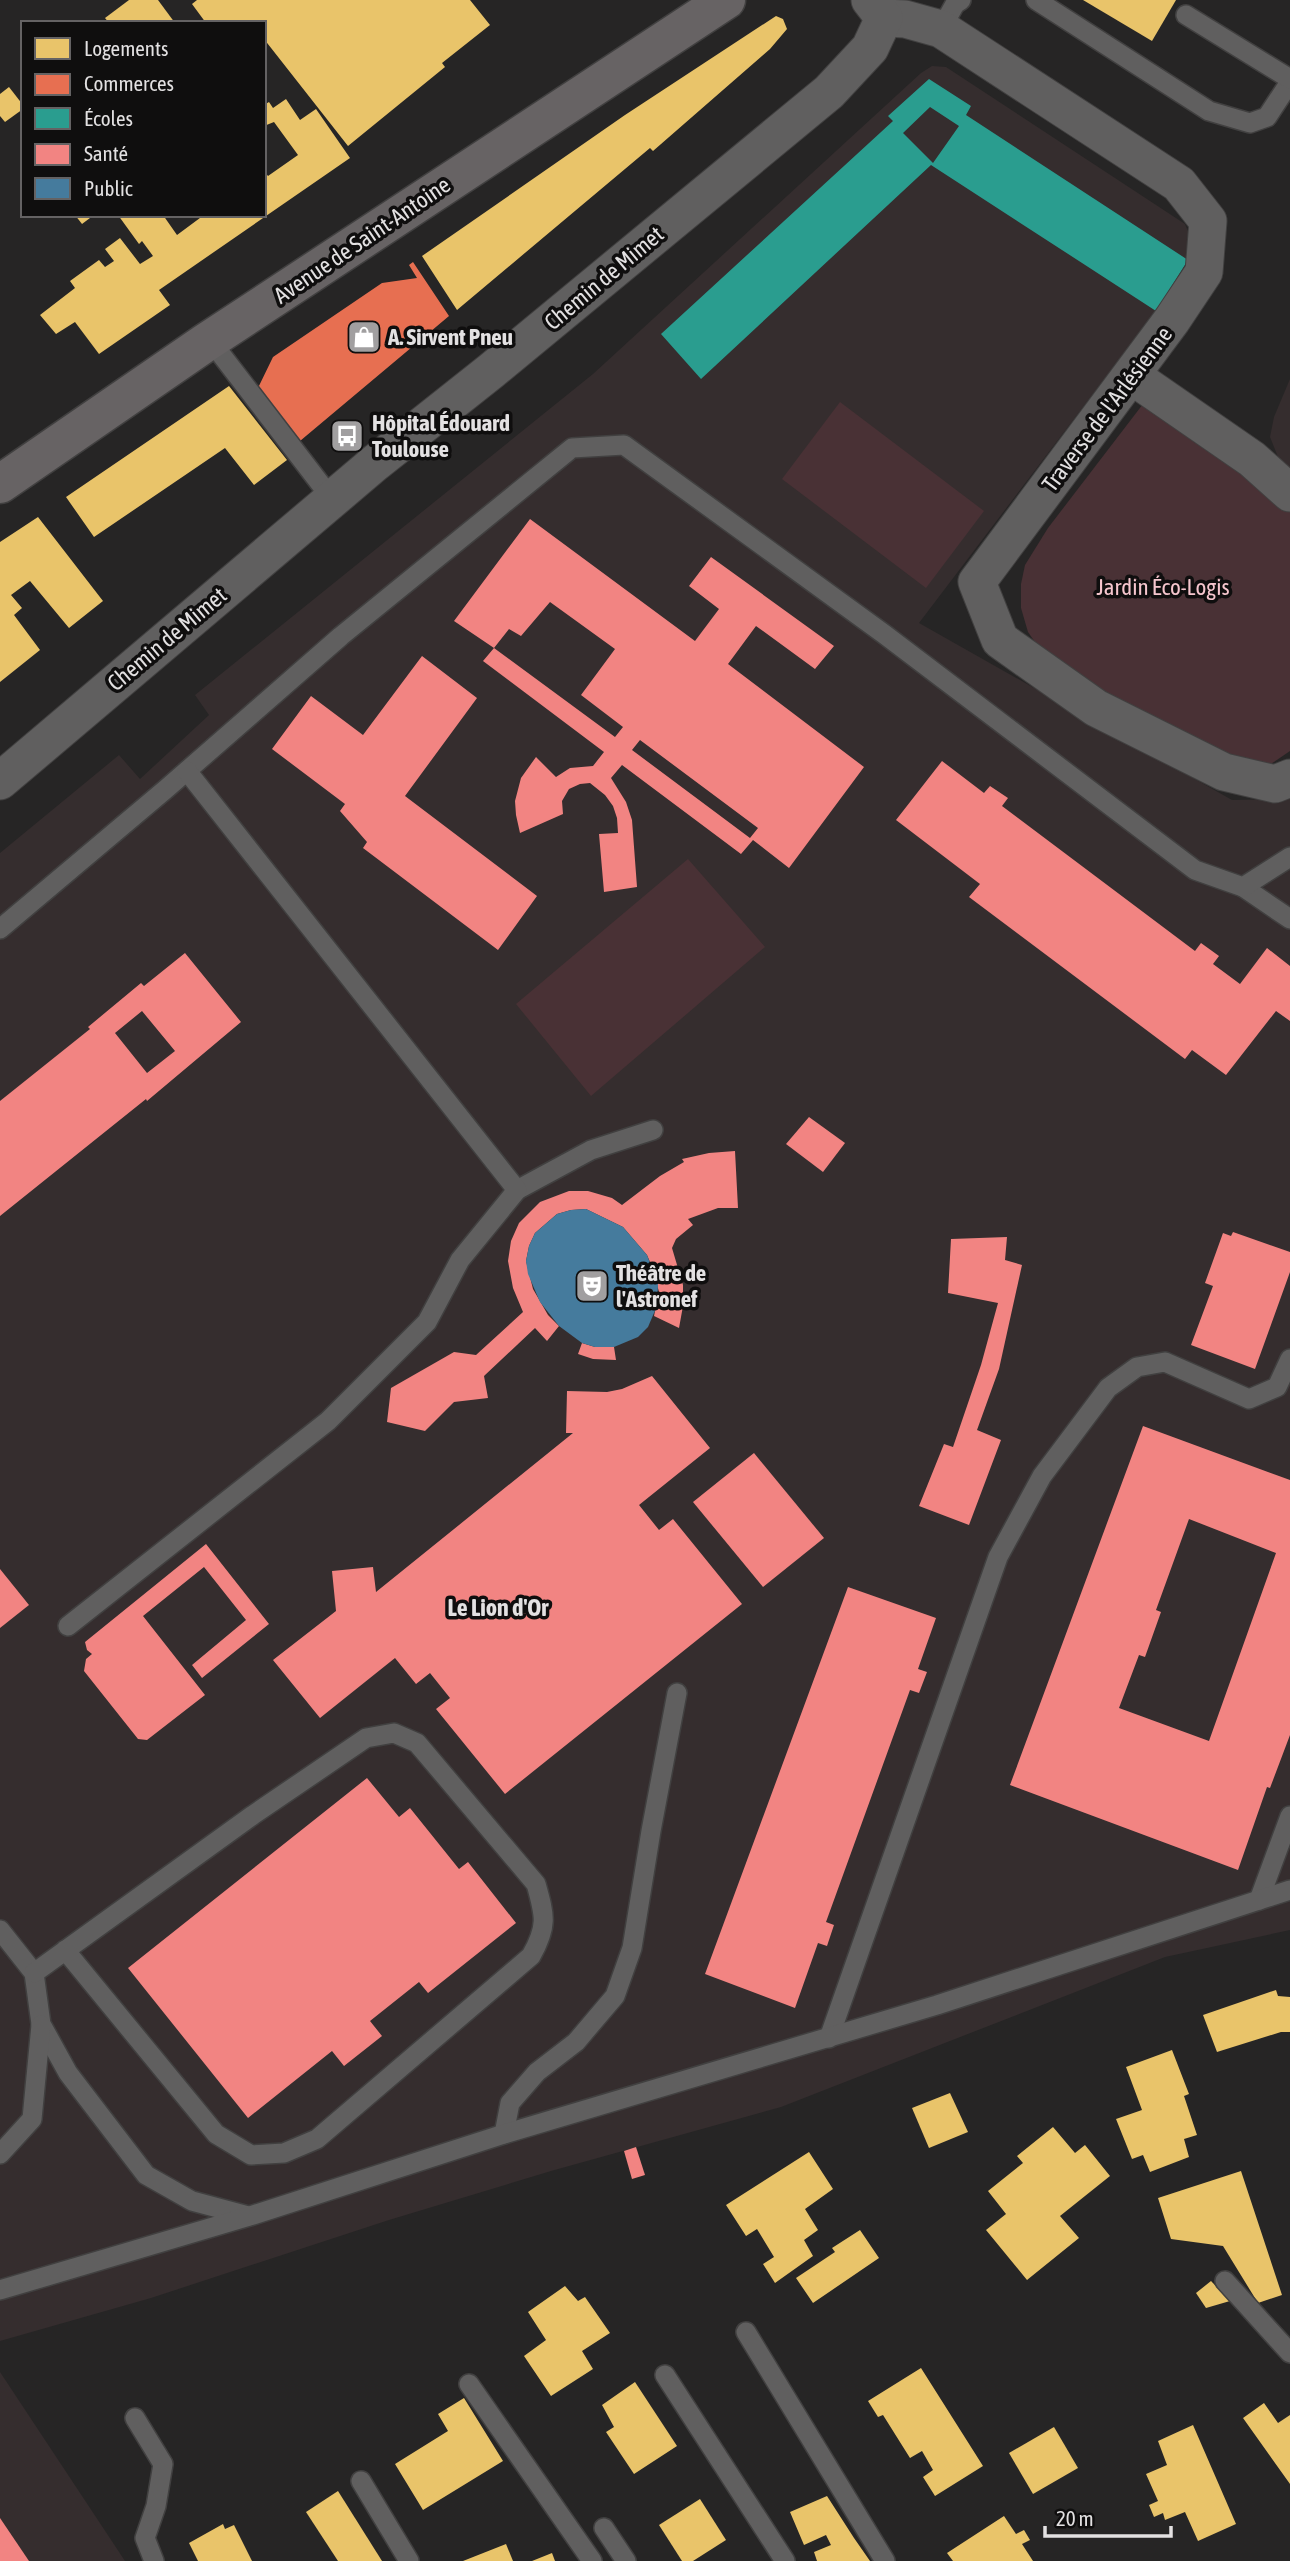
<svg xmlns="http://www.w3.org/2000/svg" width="1290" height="2561" font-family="'Asap Condensed',sans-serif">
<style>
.built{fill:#352d2e}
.green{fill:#493135}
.homes{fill:#e9c46a}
.shops{fill:#e76f51}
.schools{fill:#2a9d8f;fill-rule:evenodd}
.health{fill:#f28482;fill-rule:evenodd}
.public{fill:#457b9d}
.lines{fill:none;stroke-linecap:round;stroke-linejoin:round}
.lane-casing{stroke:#414040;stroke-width:22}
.street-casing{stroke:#414040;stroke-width:39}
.secondary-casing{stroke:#414040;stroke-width:41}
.lane{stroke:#605f5f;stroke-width:19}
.street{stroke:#605f5f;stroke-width:37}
.secondary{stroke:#676364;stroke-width:38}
.labels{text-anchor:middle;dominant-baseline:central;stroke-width:7;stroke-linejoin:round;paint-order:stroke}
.street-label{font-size:23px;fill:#e3e1e2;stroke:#0f0e0e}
.poi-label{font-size:23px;font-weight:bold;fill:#e3e1e2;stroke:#0f0e0e;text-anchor:start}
.park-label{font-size:23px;fill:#f6c6ce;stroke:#0f0e0e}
.neighbourhood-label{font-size:24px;font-weight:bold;fill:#e3e1e2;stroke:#0f0e0e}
</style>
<rect width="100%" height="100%" fill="#262525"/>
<g class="built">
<path d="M932 66 946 67 1185 224 1191 239 1188 260 1156 311 919 623 1232 800 1290 799V1930L1165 1957 781 2107 551 2171 389 2220 151 2298 0 2341V853L119 755 140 779 209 715 195 695 593 374 921 73Z"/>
<path d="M1290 379V476L1280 462 1270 437 1274 417Z"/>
<path d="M0 2372 125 2561H0Z"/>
</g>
<g class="green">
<path d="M840 402 984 511 926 588 782 479Z"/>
<path d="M1143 404 1265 488 1290 510V751L1268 766 1227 761 1048 661 1028 632 1021 608V584L1025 565 1048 528Z"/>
<path d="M688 859 765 947 591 1096 516 1004Z"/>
</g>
<g class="homes">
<path d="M129 0H158L175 23H109L105 18Z"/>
<path d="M197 0H470L490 25 442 63 445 67 348 146 264 39V23H206L192 4Z"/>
<path d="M1083 0H1176L1152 41Z"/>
<path d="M776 16 783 19 787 29 770 49 653 151 650 148 457 310 422 256 625 115Z"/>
<path d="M9 87 23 105V109L5 122 0 116V94Z"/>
<path d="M286 99 300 120 316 109 350 158 159 290 170 305 99 354 75 322 56 334 40 315 75 288 70 281 99 260 105 267 114 261 105 249 120 238 140 264 153 256 142 241 139 244 118 215H163L177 235 204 215H264V171L268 176 298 155 274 122 264 126V105L269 102 273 108Z"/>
<path d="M75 215H94L82 224Z"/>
<path d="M229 386 287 460 254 485 225 448 94 537 66 497Z"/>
<path d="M38 517 103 601 69 628 30 581 11 595 22 608 14 615 40 650 0 682V542Z"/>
<path d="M1276 1990 1278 1996 1290 1997V2032H1281L1217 2052 1203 2015Z"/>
<path d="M1172 2050 1189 2094 1184 2096 1197 2135 1184 2139 1189 2157 1150 2172 1143 2155 1132 2159 1116 2119 1142 2110 1126 2067Z"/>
<path d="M950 2093 968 2132 929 2148 912 2108Z"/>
<path d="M1053 2127 1075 2153 1085 2145 1110 2176 1060 2216 1079 2238 1027 2280 986 2230 1006 2214 988 2191 1023 2163 1017 2156Z"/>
<path d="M809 2152 833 2189 805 2209 818 2230 804 2240 813 2256 775 2283 763 2264 774 2257 757 2229 746 2236 726 2205Z"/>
<path d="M1241 2171 1282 2295 1258 2303 1223 2246 1171 2239 1158 2198Z"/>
<path d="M860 2230 879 2258 813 2303 796 2278 835 2252 832 2248Z"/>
<path d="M1211 2281 1230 2301 1206 2308 1196 2293Z"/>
<path d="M565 2286 578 2301 585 2297 610 2333 582 2351 593 2369 551 2396 524 2356 546 2340 528 2312Z"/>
<path d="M921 2368 983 2466 935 2496 923 2477 933 2470 922 2451 910 2458 883 2415 878 2417 868 2401Z"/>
<path d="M635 2382 677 2446 634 2474 606 2432 614 2427 602 2405Z"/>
<path d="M464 2398 503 2461 423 2510 395 2464 448 2431 438 2414Z"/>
<path d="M1264 2403 1278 2423 1290 2415V2484L1243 2418Z"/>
<path d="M1193 2425 1236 2524 1198 2541 1185 2512 1165 2520 1163 2513 1154 2517 1149 2505 1158 2501 1146 2474 1167 2465 1158 2441Z"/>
<path d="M1054 2427 1078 2468 1033 2494 1009 2453Z"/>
<path d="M338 2491 382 2561H338L306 2512Z"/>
<path d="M827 2496 854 2538 870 2561H817L814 2552 831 2545 826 2535 804 2545 790 2512Z"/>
<path d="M700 2499 726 2540 693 2561H682L659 2525Z"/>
<path d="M1004 2516 1016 2534 1024 2530 1030 2540 1022 2544 1033 2561H953L947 2553Z"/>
<path d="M223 2524 225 2529 234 2525 252 2561H198L189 2543Z"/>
<path d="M506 2544 513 2561H463Z"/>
<path d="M552 2553 555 2561H532Z"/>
</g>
<path class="shops" d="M413 262 449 316 300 441 257 390 273 357 382 283 417 278 409 265Z"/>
<path class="schools" d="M929 79 971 106 966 115 1188 260 1156 311 931 165 701 379 661 334 893 121 888 116ZM930 107 959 126 933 163 903 133Z"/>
<g class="health">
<path d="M530 519 695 641 719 609 689 586 711 557 834 646 815 669 756 626 728 664 864 767 789 868 753 840 741 854 622 765 611 778 626 802 632 820 637 887 604 892 599 834 618 833 617 818 613 806 605 795 590 783 580 784 569 789 562 801 563 814 520 833 516 815 515 801 521 778 536 757 556 777 570 768 593 766 604 752 483 661 494 648 615 737 623 727 581 695 615 649 550 602 521 636 509 629 494 648 454 621ZM640 740 758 828 750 838 632 750Z"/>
<path d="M422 656 477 698 405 796 537 896 498 950 363 848 367 842 340 811 345 804 272 749 311 696 363 735Z"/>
<path d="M942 761 984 793 990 786 1008 798 1002 806 1195 951 1201 943 1219 956 1213 964 1240 984 1267 948 1290 966V1021L1276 1011 1226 1075 1192 1050 1185 1059 969 897 980 884 896 820Z"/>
<path d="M185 953 241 1022 147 1101 146 1099 0 1216V1101L90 1029 88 1027 141 983 144 986ZM142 1011 175 1051 147 1073 115 1033Z"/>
<path d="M809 1117 845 1143 823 1172 786 1144Z"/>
<path d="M735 1151 738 1208H718L688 1219 693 1225 676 1239 672 1248 683 1285V1306L679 1328 654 1316 659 1292 653 1269 647 1255 623 1227 586 1209 571 1210 557 1214 535 1233 529 1246 526 1261 533 1289 548 1315 559 1326 547 1341 535 1328 484 1376 488 1398 454 1402 425 1431 387 1422 391 1388 454 1352 476 1355 523 1312 513 1288 508 1261 511 1241 519 1223 540 1202 569 1191H588L612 1198 622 1205 660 1176 684 1162 682 1159 709 1153Z"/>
<path d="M1233 1232 1290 1252V1272L1255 1369 1191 1345 1213 1286 1205 1283 1223 1233 1231 1236Z"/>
<path d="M1007 1237 1005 1260 1022 1265 999 1369 977 1430 1001 1440 969 1525 919 1506 944 1444 953 1447 981 1365 998 1303 948 1293 951 1239Z"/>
<path d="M582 1343 595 1347H614L616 1360 593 1359 578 1354Z"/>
<path d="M652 1376 710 1448 639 1505 659 1530 673 1519 742 1604 505 1794 436 1709 450 1698 430 1673 416 1684 395 1658 320 1718 273 1660 336 1611 332 1571 373 1567 376 1592 573 1433H566L567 1391 607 1392 622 1389Z"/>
<path d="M1143 1426 1290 1480V1735L1270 1788 1267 1787 1238 1870 1010 1785ZM1189 1519 1276 1553 1209 1741 1119 1708 1139 1655 1145 1657 1161 1612 1156 1610Z"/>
<path d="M754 1453 824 1538 763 1587 693 1502Z"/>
<path d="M206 1544 269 1624 202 1678 192 1665 246 1620 204 1567 143 1616 205 1695 147 1740 138 1739 84 1671 86 1659 92 1654 87 1650 85 1642Z"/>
<path d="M0 1569 29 1605 0 1628Z"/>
<path d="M848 1587 936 1618 918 1669 927 1672 919 1693 910 1690 826 1922 834 1925 827 1946 818 1943 795 2008 705 1974Z"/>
<path d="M367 1778 399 1817 410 1808 459 1869 468 1862 516 1923 428 1993 419 1982 370 2021 382 2036 344 2066 332 2051 248 2118 128 1968Z"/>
<path d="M636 2147 645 2175 632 2179 624 2151Z"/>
<path d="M0 2518 29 2561H0Z"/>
</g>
<path class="public" d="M586 1209 623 1227 647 1255 658 1284 657 1306 648 1327 638 1337 614 1347H595L582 1343 559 1326 540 1302 528 1274 526 1261 529 1246 535 1233 557 1214 571 1210Z"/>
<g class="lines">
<defs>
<g id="lane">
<path d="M1036 0 1209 111 1250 123 1267 117 1290 82"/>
<path d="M1186 15 1290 79"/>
<path d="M941 29 955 4 961 0"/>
<path d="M210 340 332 499"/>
<path d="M1243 887 1290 919"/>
<path d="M0 929 166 789 341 636 572 448 624 445 884 634 1195 870 1243 887 1290 857"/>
<path d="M517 1190 591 1150 653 1130"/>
<path d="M68 1626 328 1421 427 1322 460 1260 517 1190 187 771"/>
<path d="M1259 1900 1290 1816"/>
<path d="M0 1930 34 1973 41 2024 68 2073 146 2175 192 2201 248 2216"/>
<path d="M34 1973 253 1815 366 1738 394 1733 417 1743 536 1884C545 1916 548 1926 531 1956L317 2139 284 2153 251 2155 216 2134 65 1950"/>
<path d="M829 2038 998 1557 1042 1476 1108 1388 1137 1367 1165 1362 1249 1399 1277 1387 1290 1359"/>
<path d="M504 2134 510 2103 537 2072 576 2042 615 1996 632 1948 651 1831 677 1693"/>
<path d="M0 2154 32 2119 41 2025"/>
<path d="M1225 2281 1290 2353"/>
<path d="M0 2290 250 2216 504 2134 937 2005 1290 1890"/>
<path d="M746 2332 885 2561"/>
<path d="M665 2375 785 2561"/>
<path d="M469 2384 592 2561"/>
<path d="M135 2418 163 2464 156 2506 145 2538 154 2561"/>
<path d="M361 2481 409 2561"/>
<path d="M604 2528 626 2561"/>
</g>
<g id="street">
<path d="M884 18 905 19 941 29 1179 184 1208 221 1204 272 1172 320 977 582 1000 640 1096 708 1224 772 1275 784 1290 778"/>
<path d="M1132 376 1252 459 1290 493"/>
<path d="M0 781 375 463 491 371 829 92 870 48 884 18 870 0"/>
</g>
<path id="secondary" d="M0 484 205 343 726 0"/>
</defs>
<use href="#lane" class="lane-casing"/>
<use href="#street" class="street-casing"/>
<use href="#secondary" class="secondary-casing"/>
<use href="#lane" class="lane"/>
<use href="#street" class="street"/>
<use href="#secondary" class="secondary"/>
</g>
<defs>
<symbol id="shop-square" viewBox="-11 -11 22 22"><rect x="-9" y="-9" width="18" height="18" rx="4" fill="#a19fa0" stroke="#0f0e0e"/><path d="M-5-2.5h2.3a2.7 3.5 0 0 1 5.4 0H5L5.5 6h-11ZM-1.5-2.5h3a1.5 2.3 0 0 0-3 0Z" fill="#fff"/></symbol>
<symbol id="bus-square" viewBox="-11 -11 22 22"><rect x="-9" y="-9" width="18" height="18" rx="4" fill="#a19fa0" stroke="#0f0e0e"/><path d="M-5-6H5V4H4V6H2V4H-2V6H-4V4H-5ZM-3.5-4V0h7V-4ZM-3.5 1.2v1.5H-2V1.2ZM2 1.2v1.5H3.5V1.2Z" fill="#fff"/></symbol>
<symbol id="theatre-square" viewBox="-11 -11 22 22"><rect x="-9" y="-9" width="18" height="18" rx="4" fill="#a19fa0" stroke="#0f0e0e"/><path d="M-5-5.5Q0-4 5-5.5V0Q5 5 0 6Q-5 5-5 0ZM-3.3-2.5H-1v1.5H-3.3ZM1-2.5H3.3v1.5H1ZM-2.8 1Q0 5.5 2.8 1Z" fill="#fff"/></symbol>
</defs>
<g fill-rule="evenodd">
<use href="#shop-square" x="345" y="318" width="38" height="38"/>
<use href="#bus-square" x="328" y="417" width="38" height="38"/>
<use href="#theatre-square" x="573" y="1267" width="38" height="38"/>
</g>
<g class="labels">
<g class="street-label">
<text transform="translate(362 240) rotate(-34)">Avenue de Saint-Antoine</text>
<text transform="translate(604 278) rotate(-40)">Chemin de Mimet</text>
<text transform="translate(1107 409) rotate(-53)">Traverse de l'Arlésienne</text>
<text transform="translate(167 639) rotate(-40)">Chemin de Mimet</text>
</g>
<g class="poi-label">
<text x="388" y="337">A. Sirvent Pneu</text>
<text x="372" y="423">Hôpital Édouard<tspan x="372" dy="26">Toulouse</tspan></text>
<text x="616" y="1273">Théâtre de<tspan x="616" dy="26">l'Astronef</tspan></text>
</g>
<g class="park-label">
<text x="1163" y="587">Jardin Éco-Logis</text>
</g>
<g class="neighbourhood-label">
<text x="498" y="1607">Le Lion d'Or</text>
</g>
</g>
<rect x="21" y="21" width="245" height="196" fill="#0f0e0e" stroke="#646263" stroke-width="2"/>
<rect x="35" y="38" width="35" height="21" fill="#e9c46a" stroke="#646263" stroke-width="2"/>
<text x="84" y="56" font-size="21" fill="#e3e1e2">Logements</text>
<rect x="35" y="74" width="35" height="21" fill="#e76f51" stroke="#646263" stroke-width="2"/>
<text x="84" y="91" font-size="21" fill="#e3e1e2">Commerces</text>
<rect x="35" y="108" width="35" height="21" fill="#2a9d8f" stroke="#646263" stroke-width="2"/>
<text x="84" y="126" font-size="21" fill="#e3e1e2">Écoles</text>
<rect x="35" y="144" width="35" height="21" fill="#f28482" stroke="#646263" stroke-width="2"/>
<text x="84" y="161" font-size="21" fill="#e3e1e2">Santé</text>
<rect x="35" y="178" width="35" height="21" fill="#457b9d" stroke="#646263" stroke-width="2"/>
<text x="84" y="196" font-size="21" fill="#e3e1e2">Public</text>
<path d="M1045 2526v10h126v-10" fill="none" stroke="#e3e1e2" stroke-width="3.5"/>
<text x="1056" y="2526" font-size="21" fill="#e3e1e2" stroke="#0f0e0e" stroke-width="5" paint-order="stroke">20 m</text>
</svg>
